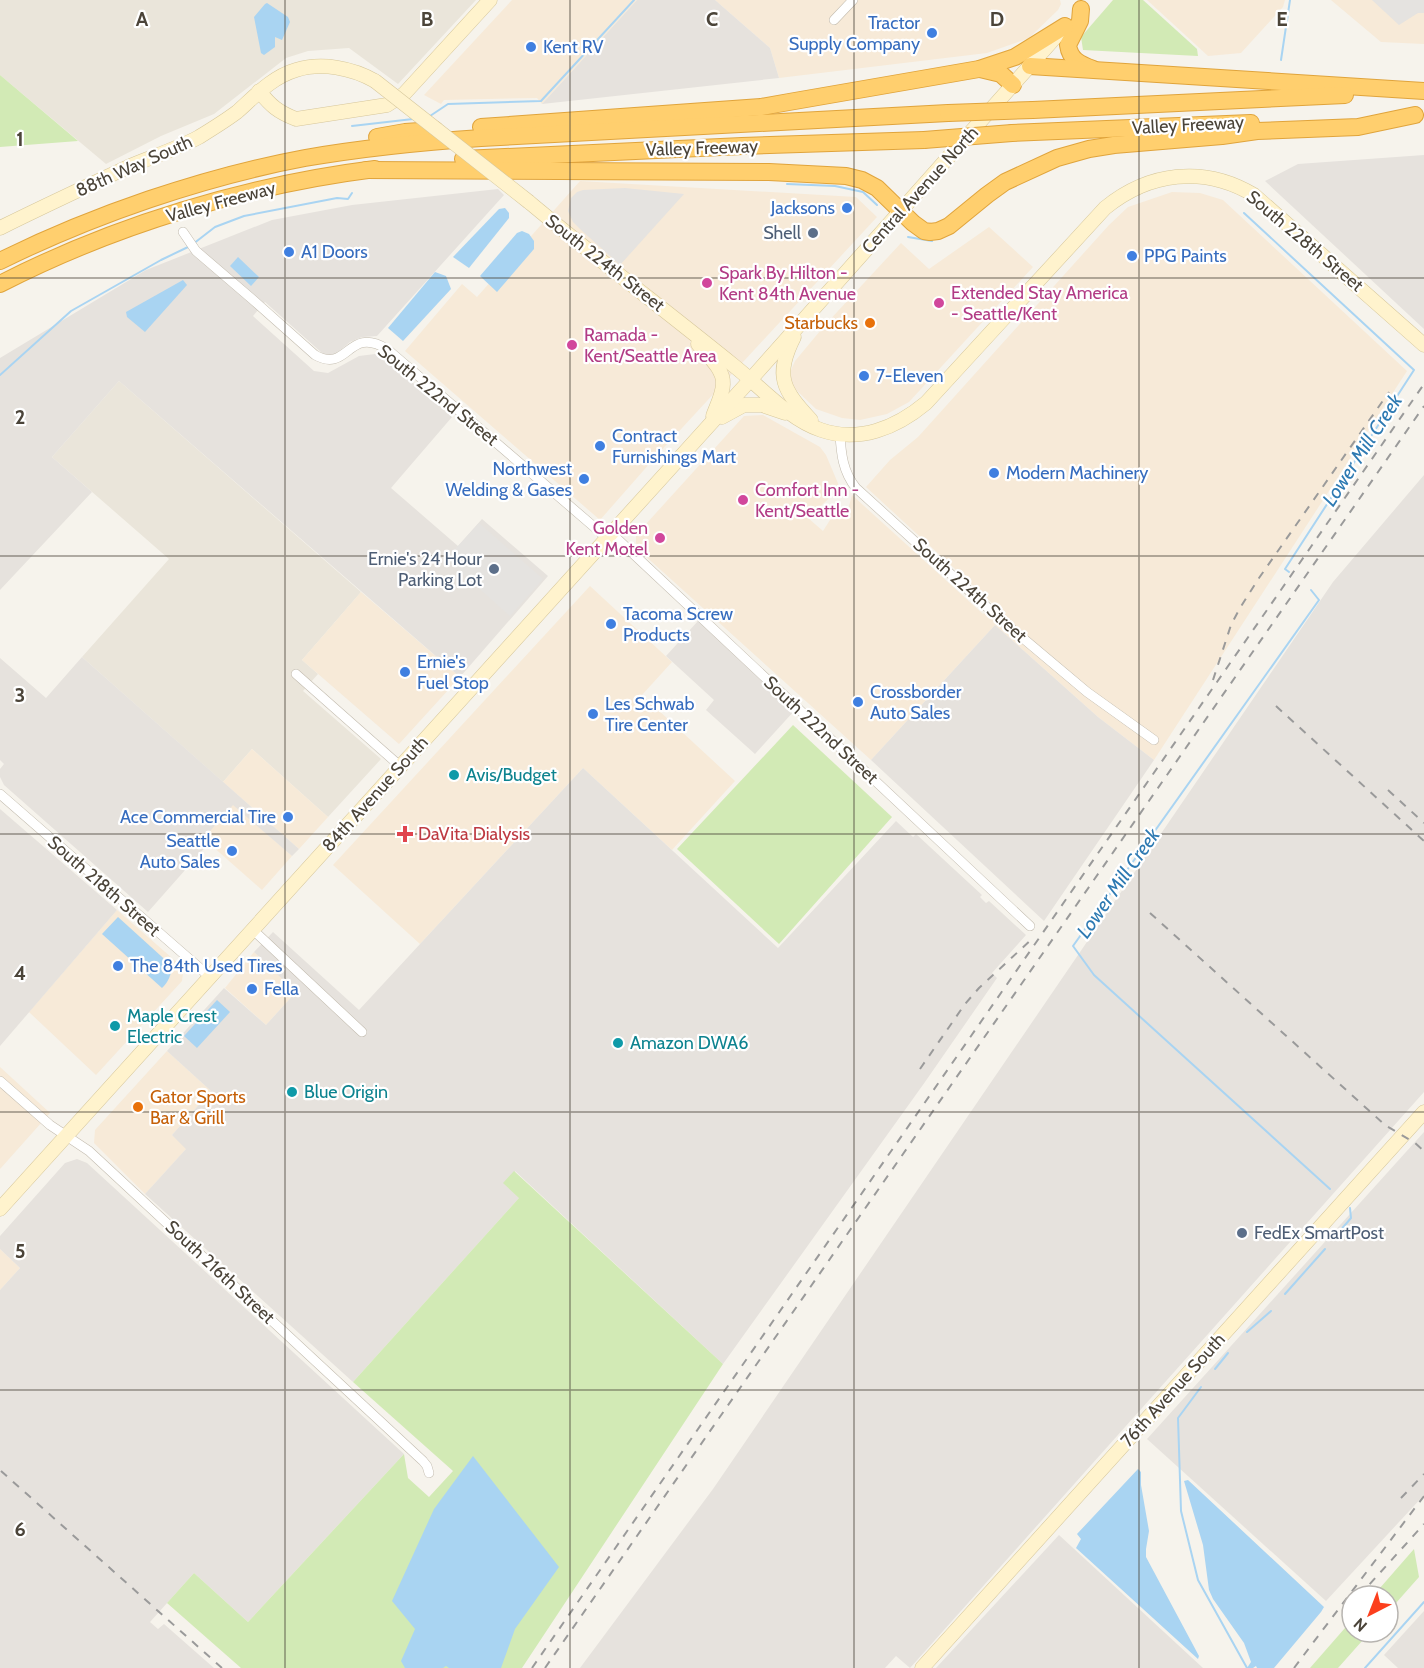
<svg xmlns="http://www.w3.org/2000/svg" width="1424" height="1668" font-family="Cabin,sans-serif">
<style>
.residential{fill:#eae5da}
.commercial{fill:#f7ead8}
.industrial{fill:#e6e2dd}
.green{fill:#d2eab5}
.parking{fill:#e5e3e0}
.water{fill:#a9d4f2}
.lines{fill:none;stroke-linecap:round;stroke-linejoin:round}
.stream{stroke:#a9d4f2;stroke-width:2}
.street-casing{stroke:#c2bbae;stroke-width:10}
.secondary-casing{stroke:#d6c79b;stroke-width:15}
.highway-casing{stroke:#e0a43c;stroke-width:18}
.street{stroke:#fff;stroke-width:9}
.secondary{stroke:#fff3cd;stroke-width:14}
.highway{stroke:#ffcf6e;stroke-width:16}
.rail{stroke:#9a9a9a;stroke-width:2;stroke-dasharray:8 8;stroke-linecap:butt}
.secondary-bridge-casing{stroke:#d6c79b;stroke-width:15;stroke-linecap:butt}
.highway-bridge-casing{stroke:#e0a43c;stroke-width:18;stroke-linecap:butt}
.secondary-bridge{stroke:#fff3cd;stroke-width:14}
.highway-bridge{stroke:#ffcf6e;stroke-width:16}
.grid{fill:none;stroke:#4b4439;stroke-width:1.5;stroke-opacity:0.55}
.shop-dot{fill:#3f7fe0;stroke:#fff;stroke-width:2}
.service-dot{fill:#5c6f8a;stroke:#fff;stroke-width:2}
.hotel-dot{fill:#d1479c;stroke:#fff;stroke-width:2}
.food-dot{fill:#e8710a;stroke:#fff;stroke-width:2}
.culture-dot{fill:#0f9aa8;stroke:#fff;stroke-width:2}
.health-dot{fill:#e0444e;stroke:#fff;stroke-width:2}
.labels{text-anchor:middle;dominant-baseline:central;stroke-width:4.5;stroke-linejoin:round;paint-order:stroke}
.shop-label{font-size:18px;fill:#366cbe;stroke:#fff;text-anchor:start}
.street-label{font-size:18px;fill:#4b4439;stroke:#fff}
.service-label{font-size:18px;fill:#4e5e75;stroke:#fff;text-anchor:end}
.hotel-label{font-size:18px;fill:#b23c85;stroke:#fff;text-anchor:start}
.food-label{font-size:18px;fill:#c56008;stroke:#fff;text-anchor:end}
.culture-label{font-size:18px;fill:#0d838f;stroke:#fff;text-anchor:start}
.health-label{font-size:18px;fill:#be3a42;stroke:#fff;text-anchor:start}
.water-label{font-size:20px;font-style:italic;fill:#2e7ab2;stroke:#fff}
.grid-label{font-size:20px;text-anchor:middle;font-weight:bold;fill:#4b4439;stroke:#fff;stroke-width:4.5;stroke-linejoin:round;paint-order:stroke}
</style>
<rect width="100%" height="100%" fill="#f6f3ec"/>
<g class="residential">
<path d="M0 0H476L398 84 349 48 308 51 286 58 214 114 161 136 106 164 0 75Z"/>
<path d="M119 381 361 592 302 660 318 674 303 691 381 759 328 817 252 749 223 782 82 657 169 559 52 457Z"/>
</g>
<g class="commercial">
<path d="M512 0H637L542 104 537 98 444 100 441 104 424 95Z"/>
<path d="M715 0H1060L1061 4 1058 10 1029 38 987 53 779 78 770 48Z"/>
<path d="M1147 0H1285L1283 7 1241 53 1208 56Z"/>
<path d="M1331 0H1424V44L1381 42Z"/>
<path d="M580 181 856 197 877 217 658 454 600 520 405 351 462 284 477 297Z"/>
<path d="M1172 192 1200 193 1223 200 1407 371 1154 760 1098 717 995 625 871 760 642 553 636 543V535L744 416 763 415 820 447 826 455 840 488 808 518 823 531 830 520 846 517 852 495 983 614 993 604 866 487 890 460 918 437 1109 225 1128 207Z"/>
<path d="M989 227 1033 267 909 402 887 414 860 420 842 418 816 409 794 388 791 380V370L795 361 825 325 901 243 929 269Z"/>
<path d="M590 586 672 662 642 695 735 781 672 850 583 768 420 944 333 865Z"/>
<path d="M361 592 460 677 399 744 302 660Z"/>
<path d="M252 749 328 817 299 849 223 782Z"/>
<path d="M233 804 292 856 262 890 203 838Z"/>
<path d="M117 910 180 965 183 973 182 981 96 1075 29 1012Z"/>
<path d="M254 952 297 991 266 1025 225 988Z"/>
<path d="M167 1051 211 1091 172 1135 187 1148 145 1194 94 1143 95 1130Z"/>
<path d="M0 1067 50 1113 0 1169Z"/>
<path d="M0 1249 20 1268 0 1290Z"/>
</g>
<g class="industrial">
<path d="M637 0H715L770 48 779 78 542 104Z"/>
<path d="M1424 155V329L1265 181 1298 164Z"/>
<path d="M498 189 504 195 377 336 362 337 350 342 337 353 330 355 322 353 265 302 253 316 314 371 328 373 359 356 375 354 391 364 452 417 391 488 458 546 482 519 548 576 460 677 119 381 52 457 92 492 0 590V358L146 270 272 220 352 205Z"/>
<path d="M1424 475V1092L910 1668 896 1656 885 1668H580L713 1489 1333 582Z"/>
<path d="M698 621 795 710 755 754 706 710 714 700 666 656Z"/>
<path d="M995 625 1098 717 1154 760 1044 921 871 760Z"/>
<path d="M82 657 299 849 292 856 233 805 204 838 209 843 148 912 4 785 0 777V769L4 764 0 760V658L46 698Z"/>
<path d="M583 768 778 948 896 821 913 837 916 834 982 895 980 897 986 903 989 901 1026 935 992 973 997 978 925 1082 723 1364 515 1171 520 1197 353 1382 145 1194 186 1149 172 1135 211 1091 167 1051 224 988 266 1025 296 992 254 952 273 932 359 1010Z"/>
<path d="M0 809 117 910 0 1046Z"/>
<path d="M1424 1132V1495L1326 1601 1147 1439Z"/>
<path d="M77 1159 87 1163 404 1454 248 1622 194 1573 150 1622 158 1629 164 1624 214 1668H0V1290L20 1268 0 1249V1236L65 1163Z"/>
<path d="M1059 1535 1203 1668H936Z"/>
<path d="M1424 1611V1668H1398L1384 1655Z"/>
</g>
<g class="green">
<path d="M1113 0H1143L1197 49 1198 56 1083 50 1081 37Z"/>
<path d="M0 75 78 141 0 147Z"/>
<path d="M793 725 892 817 779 944 677 849Z"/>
<path d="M514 1171 723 1364 522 1668H241L167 1603 194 1573 248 1622 404 1454 408 1478 429 1497 453 1471 353 1382 519 1198 503 1183Z"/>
<path d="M1414 1549 1419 1577 1388 1612V1596H1373Z"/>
<path d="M1352 1620V1632H1370L1338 1668H1310Z"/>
</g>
<g class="parking">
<path d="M1372 0H1424V13H1418L1399 25Z"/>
<path d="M625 188 684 194 620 265 580 229 573 222 568 211 571 198 577 192 583 190Z"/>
<path d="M479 523 543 579 510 616 446 559Z"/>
</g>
<g class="water">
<path d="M267 3 288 17 290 22 282 40 275 37V47L264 55 261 53 254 17 265 4Z"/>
<path d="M505 208 509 213V218L469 268 453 257 499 209Z"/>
<path d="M522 231 529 234 534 241V249L497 292 480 276 517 233Z"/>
<path d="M238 257 259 277 251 286 230 266Z"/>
<path d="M435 272 446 276 451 289 403 341 388 328Z"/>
<path d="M183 280 187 285 145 332 127 317 126 312Z"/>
<path d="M118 917 172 966C171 975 169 981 162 988L102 934Z"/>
<path d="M217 1000 230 1012 197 1048 184 1036Z"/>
<path d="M473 1456 559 1567 515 1629 501 1668H449L446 1666 443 1668H405L401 1661 415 1629 392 1601 434 1509Z"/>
<path d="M1138 1469 1141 1472V1485L1149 1531 1146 1549V1557L1199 1656 1198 1659 1076 1548 1081 1539 1077 1534Z"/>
<path d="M1188 1480 1324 1607 1321 1612 1274 1668H1257L1256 1666 1253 1668H1247L1251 1662 1244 1643 1213 1599 1209 1590 1203 1545 1184 1481Z"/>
</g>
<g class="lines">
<g class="stream">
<path d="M1281 60 1290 0"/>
<path d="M430 116 448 104 541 101 634 0"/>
<path d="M352 126 413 119"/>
<path d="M787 184 835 186 863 192 877 205"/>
<path d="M1244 213 1414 370 1285 569 1289 572"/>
<path d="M908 237 932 241"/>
<path d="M193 244 215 227 244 216 337 198 348 199 352 193"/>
<path d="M0 375 71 311 161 260 188 247"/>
<path d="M1311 590 1319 600 1073 946 1094 975 1330 1189"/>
<path d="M1334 1238 1351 1218 1350 1208"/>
<path d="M1285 1294 1325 1249"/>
<path d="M1247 1332 1271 1311"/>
<path d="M1215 1369 1228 1353"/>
<path d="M1201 1387 1178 1418 1181 1511 1198 1580 1247 1668"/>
<path d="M1365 1668 1424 1602"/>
</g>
<defs>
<g id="street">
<path d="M834 20 853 0"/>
<path d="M183 232 196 251 252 299 315 355C349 374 347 325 387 349L607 538"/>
<path d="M840 434C841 454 843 472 856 488L999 618 1087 692 1154 740"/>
<path d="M611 533 1030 926"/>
<path d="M296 674 400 766"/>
<path d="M0 794 210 977"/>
<path d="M252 929 362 1032"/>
<path d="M0 1081 50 1125 89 1151 423 1461 427 1466 429 1473"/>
</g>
<g id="secondary">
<path d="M259 91C271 106 278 112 296 119L387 105 404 94 490 0"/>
<path d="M529 202C596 258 665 310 733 365 760 386 788 419 821 430 859 443 896 428 926 403L1105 208C1149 172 1204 165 1254 195L1424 345"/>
<path d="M0 228C42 207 85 187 128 167 151 157 177 149 199 137 212 129 225 121 237 112 255 96 272 77 296 70 322 62 352 68 375 81"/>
<path d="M794 337C774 376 783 390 811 420"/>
<path d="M698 344C707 355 724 369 723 384 723 394 716 407 713 416"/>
<path d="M722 417 744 405H762L785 413"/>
<path d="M0 1209 751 379 1059 33"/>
<path d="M922 1668 1424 1112"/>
</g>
<g id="highway">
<path d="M1081 9 1080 21 1068 45C1070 60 1080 64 1093 69"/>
<path d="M1030 66 1424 91"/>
<path d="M980 69 1001 74 1013 85"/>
<path d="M1033 110 1345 95"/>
<path d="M481 127 761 107 789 102 979 69 1015 57 1065 26"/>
<path d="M1012 133 1251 123"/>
<path d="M377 137 405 132 435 130"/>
<path d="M463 159 742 146 924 140"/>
<path d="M366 170 769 172 846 176 862 180 877 188 913 223 924 231 930 232 938 231 949 226 987 195 1005 182 1057 158 1089 149 1114 145 1222 136 1257 131 1358 127 1415 115"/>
<path d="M0 261C93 215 203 177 305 158 363 148 422 142 481 138L948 113"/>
<path d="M0 284C115 225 247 185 375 169"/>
</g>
</defs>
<use href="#street" class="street-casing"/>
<use href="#secondary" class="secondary-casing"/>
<use href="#highway" class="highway-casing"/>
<use href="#street" class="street"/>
<use href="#secondary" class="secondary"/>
<use href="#highway" class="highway"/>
<g class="rail">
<path d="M1213 680 1231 625 1240 608 1259 578 1389 392"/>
<path d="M1276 706 1424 841"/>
<path d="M1388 790 1424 823"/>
<path d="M1150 913 1385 1125 1415 1143 1424 1151"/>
<path d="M920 1069 965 1004 979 988 1033 938"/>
<path d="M1 1471 222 1668"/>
<path d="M1401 1498 1424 1474"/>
<path d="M1359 1596 1424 1524"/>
<path d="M532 1668 1424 384"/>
<path d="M545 1668 1424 406"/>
<path d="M1294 1668 1424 1496"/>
</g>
<defs>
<path id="secondary-bridge" d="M375 81 529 202"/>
<g id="highway-bridge">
<path d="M948 113 1033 110"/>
<path d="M924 140 1012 133"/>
</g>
</defs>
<use href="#secondary-bridge" class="secondary-bridge-casing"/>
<use href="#highway-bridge" class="highway-bridge-casing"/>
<use href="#secondary-bridge" class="secondary-bridge"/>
<use href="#highway-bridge" class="highway-bridge"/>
</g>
<path class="grid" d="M285 0V1668M570 0V1668M854 0V1668M1139 0V1668M0 278H1424M0 556H1424M0 834H1424M0 1112H1424M0 1390H1424"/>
<g class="shop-dot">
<circle cx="932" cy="33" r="6"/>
<circle cx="531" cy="47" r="6"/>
<circle cx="847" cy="208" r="6"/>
<circle cx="289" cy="252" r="6"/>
<circle cx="1132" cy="256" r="6"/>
<circle cx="864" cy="376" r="6"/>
<circle cx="600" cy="446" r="6"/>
<circle cx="994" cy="473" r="6"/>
<circle cx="584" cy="479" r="6"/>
<circle cx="611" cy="624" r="6"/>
<circle cx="405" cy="672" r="6"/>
<circle cx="858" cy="702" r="6"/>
<circle cx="593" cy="714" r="6"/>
<circle cx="288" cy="817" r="6"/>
<circle cx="232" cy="851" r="6"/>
<circle cx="118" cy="966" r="6"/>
<circle cx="252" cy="989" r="6"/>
</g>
<g class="service-dot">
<circle cx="813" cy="233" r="6"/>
<circle cx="494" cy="569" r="6"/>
<circle cx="1242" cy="1233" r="6"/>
</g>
<g class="hotel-dot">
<circle cx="707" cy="283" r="6"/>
<circle cx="939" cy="303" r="6"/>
<circle cx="572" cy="345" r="6"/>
<circle cx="743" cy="500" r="6"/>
<circle cx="660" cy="538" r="6"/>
</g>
<g class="food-dot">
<circle cx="870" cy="323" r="6"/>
<circle cx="138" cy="1107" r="6"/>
</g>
<g class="culture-dot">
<circle cx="454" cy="775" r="6"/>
<circle cx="115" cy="1026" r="6"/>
<circle cx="618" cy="1043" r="6"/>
<circle cx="292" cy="1092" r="6"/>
</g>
<path class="health-dot" d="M402 825h6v6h6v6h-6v6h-6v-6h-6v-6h6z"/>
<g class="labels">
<g class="shop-label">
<text x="920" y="23" text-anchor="end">Tractor<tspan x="920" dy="21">Supply Company</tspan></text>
<text x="543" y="47">Kent RV</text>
<text x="835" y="208" text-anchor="end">Jacksons</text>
<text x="301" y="252">A1 Doors</text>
<text x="1144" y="256">PPG Paints</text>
<text x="876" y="376">7-Eleven</text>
<text x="612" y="436">Contract<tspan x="612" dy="21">Furnishings Mart</tspan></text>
<text x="572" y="469" text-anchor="end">Northwest<tspan x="572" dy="21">Welding &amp; Gases</tspan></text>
<text x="1006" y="473">Modern Machinery</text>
<text x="623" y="614">Tacoma Screw<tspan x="623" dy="21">Products</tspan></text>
<text x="417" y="662">Ernie's<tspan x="417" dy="21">Fuel Stop</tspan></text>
<text x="870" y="692">Crossborder<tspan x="870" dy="21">Auto Sales</tspan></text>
<text x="605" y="704">Les Schwab<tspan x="605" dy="21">Tire Center</tspan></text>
<text x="276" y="817" text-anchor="end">Ace Commercial Tire</text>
<text x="220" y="841" text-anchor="end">Seattle<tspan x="220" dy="21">Auto Sales</tspan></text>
<text x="130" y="966">The 84th Used Tires</text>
<text x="264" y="989">Fella</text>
</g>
<g class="street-label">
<text transform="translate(1188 125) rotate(-3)">Valley Freeway</text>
<text transform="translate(702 148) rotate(-2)">Valley Freeway</text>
<text transform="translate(134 166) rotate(-24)">88th Way South</text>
<text transform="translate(920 190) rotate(-48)">Central Avenue North</text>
<text transform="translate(221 202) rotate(-15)">Valley Freeway</text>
<text transform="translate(1305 241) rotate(40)">South 228th Street</text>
<text transform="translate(605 263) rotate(38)">South 224th Street</text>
<text transform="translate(438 395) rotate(39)">South 222nd Street</text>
<text transform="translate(970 590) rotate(42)">South 224th Street</text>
<text transform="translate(821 730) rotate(43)">South 222nd Street</text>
<text transform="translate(375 794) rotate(-48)">84th Avenue South</text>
<text transform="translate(104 886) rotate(41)">South 218th Street</text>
<text transform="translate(220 1272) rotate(43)">South 216th Street</text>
<text transform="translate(1173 1390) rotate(-48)">76th Avenue South</text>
</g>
<g class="service-label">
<text x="801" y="233">Shell</text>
<text x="482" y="559">Ernie's 24 Hour<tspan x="482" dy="21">Parking Lot</tspan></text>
<text x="1254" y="1233" text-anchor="start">FedEx SmartPost</text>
</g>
<g class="hotel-label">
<text x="719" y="273">Spark By Hilton -<tspan x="719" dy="21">Kent 84th Avenue</tspan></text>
<text x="951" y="293">Extended Stay America<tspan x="951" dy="21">- Seattle/Kent</tspan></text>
<text x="584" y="335">Ramada -<tspan x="584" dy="21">Kent/Seattle Area</tspan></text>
<text x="755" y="490">Comfort Inn -<tspan x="755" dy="21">Kent/Seattle</tspan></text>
<text x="648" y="528" text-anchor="end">Golden<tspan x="648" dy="21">Kent Motel</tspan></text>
</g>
<g class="food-label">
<text x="858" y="323">Starbucks</text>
<text x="150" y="1097" text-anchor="start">Gator Sports<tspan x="150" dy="21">Bar &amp; Grill</tspan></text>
</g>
<g class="culture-label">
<text x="466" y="775">Avis/Budget</text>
<text x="127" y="1016">Maple Crest<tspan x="127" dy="21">Electric</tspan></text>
<text x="630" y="1043">Amazon DWA6</text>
<text x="304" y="1092">Blue Origin</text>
</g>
<g class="health-label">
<text x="418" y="834">DaVita Dialysis</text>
</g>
<g class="water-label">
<text transform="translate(1362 450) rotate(-57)">Lower Mill Creek</text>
<text transform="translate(1118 883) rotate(-55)">Lower Mill Creek</text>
</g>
</g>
<g class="grid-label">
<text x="142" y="26">A</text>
<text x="427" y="26">B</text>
<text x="712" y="26">C</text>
<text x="997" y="26">D</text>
<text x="1282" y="26">E</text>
<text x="20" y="146">1</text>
<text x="20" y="424">2</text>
<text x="20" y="702">3</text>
<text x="20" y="980">4</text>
<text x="20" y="1258">5</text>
<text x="20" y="1536">6</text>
</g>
<g transform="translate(1370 1614) rotate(222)"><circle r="28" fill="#ffffff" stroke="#b7b4b0" stroke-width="1.5"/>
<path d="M0-4.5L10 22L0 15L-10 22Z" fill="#fc3f1d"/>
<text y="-9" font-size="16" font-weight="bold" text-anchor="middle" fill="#4b4439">N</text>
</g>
</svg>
